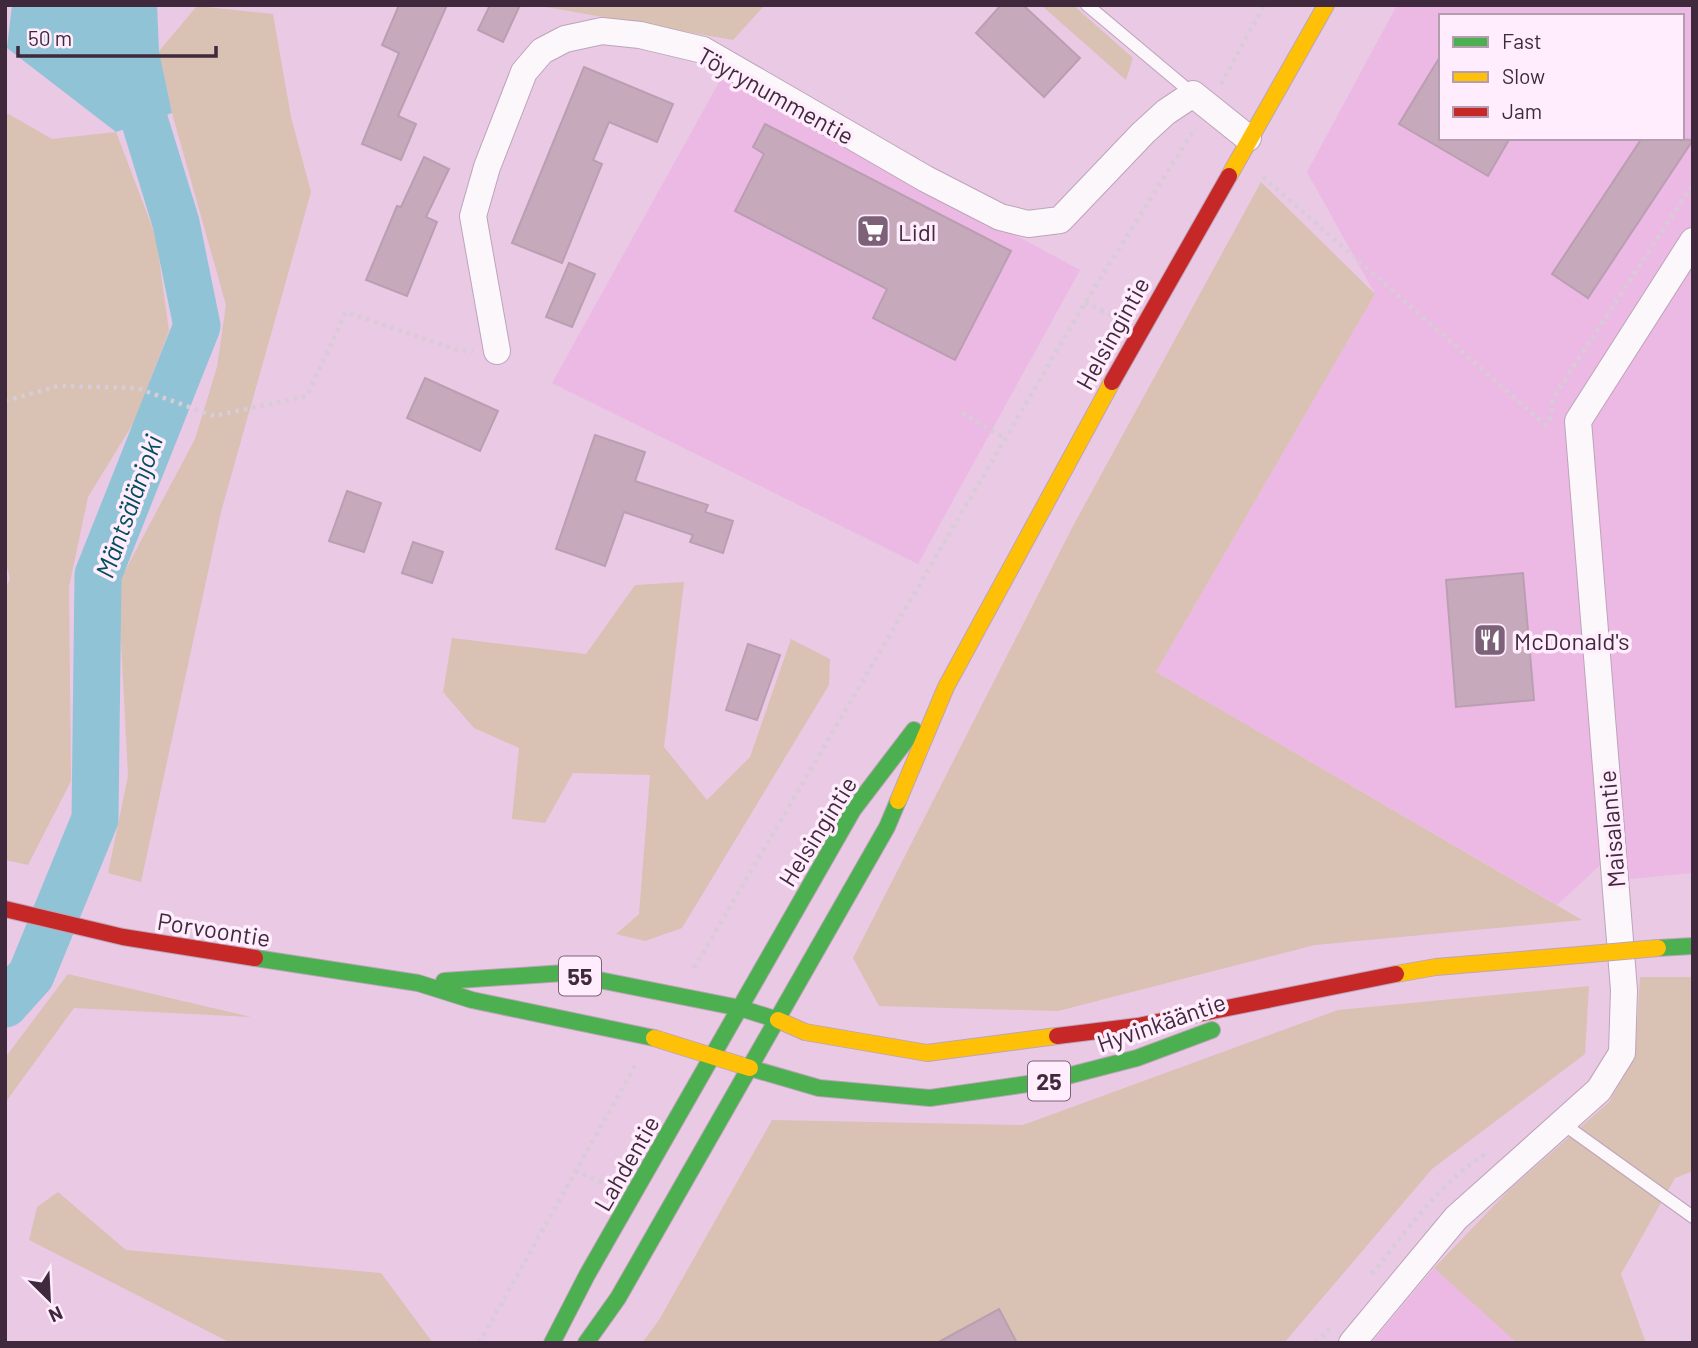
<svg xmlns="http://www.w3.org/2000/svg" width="1698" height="1348" font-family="Barlow,sans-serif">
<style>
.built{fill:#ecb9e4;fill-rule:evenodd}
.green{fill:#d9c1b3}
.water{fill:#91c3d6}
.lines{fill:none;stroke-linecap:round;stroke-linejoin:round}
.river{stroke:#91c3d6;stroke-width:47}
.building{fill:#c6aabc;stroke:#ba9eb1;stroke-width:2}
.lane-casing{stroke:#bda4b9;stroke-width:14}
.street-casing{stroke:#bda4b9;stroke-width:28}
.fast-casing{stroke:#bda4b9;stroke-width:18}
.slow-casing{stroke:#bda4b9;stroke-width:18}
.jam-casing{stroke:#bda4b9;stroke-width:18}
.path{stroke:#d6cdd6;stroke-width:4.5;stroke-dasharray:3.5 5;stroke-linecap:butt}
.lane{stroke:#fcf7fb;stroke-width:12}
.street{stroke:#fcf7fb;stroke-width:26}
.fast{stroke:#4caf50;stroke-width:16}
.slow{stroke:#ffc107;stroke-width:16}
.jam{stroke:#c62828;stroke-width:16}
.slow-bridge-casing{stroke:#bda4b9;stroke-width:18;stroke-linecap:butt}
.slow-bridge{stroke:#ffc107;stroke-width:16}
.labels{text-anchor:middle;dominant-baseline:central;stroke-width:7;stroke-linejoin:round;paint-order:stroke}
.shield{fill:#ffecfc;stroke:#796476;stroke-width:2}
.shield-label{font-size:23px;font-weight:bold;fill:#40293d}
.street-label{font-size:24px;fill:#40293d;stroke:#ffecfc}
.poi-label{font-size:24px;fill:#40293d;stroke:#ffecfc;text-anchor:start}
.water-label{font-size:26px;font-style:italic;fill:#004f5b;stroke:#ffecfc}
</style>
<rect width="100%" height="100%" fill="#eac9e5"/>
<g class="built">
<path d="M1397 5H1693V873L1630 879 1624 843 1557 905 1156 672 1375 294 1307 172ZM1441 16H1682V138H1441Z"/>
<path d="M722 77 1080 270 918 564 552 383Z"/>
<path d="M1434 1268 1523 1343H1371Z"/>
</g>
<g class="green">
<path d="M535 5H765L733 40Z"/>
<path d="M1041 5H1073L1133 58 1126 80Z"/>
<path d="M197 6 273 14 291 117 311 192 221 512 141 882 108 873 128 776 118 584 195 439 217 367 226 305 172 113 159 51Z"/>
<path d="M5 112 52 139 116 132 156 237 169 331 134 422 88 497 69 587 71 781 28 865 5 860V588L10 579 5 559Z"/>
<path d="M1261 182 1375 294 1156 672 1582 920 1315 945 1058 1011 879 1006 853 958 1073 526Z"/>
<path d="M684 582 664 747 707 800 750 757 791 639 830 659 829 685 682 928 645 941 616 934 639 914 650 775 573 773 545 823 512 819 519 748 474 728 443 692 452 638 586 654 635 585Z"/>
<path d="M68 974 251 1017 74 1008 5 1103V1058Z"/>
<path d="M1640 977H1693V1171L1675 1178 1621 1274 1646 1343H1517L1434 1268 1509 1190 1609 1102 1635 1058Z"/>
<path d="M1589 986 1585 1054 1432 1169 1284 1343H642L659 1320 772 1120 1023 1125 1338 1010Z"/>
<path d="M58 1192 126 1250 381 1273 433 1343 229 1342 29 1240 37 1207Z"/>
</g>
<path class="water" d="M12 5H157L159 51 172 113 116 132 7 48Z"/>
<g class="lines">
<path class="river" d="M5 1004 31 975 95 819 98 575 197 326 176 223 109 5"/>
</g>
<g class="building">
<path d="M399 5H447L398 116 416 124 401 160 362 144 399 53 382 45Z"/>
<path d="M490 5H520L503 42 478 30Z"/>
<path d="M1001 5H1023L1080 58 1044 97 976 33Z"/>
<path d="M1441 55V138H1510L1488 176 1399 124Z"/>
<path d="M584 67 673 104 657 142 609 122 593 160 602 164 562 263 512 243Z"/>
<path d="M765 124 1011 251 955 360 873 318 887 289 735 211 764 154 753 147Z"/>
<path d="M1642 138 1693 140 1588 298 1552 274Z"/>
<path d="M424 157 449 169 426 217 437 222 407 296 366 280 397 206 401 207Z"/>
<path d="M569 263 595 274 572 327 546 317Z"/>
<path d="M425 378 498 411 480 451 407 418Z"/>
<path d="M595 435 645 452 635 481 708 505 705 512 733 521 723 553 690 542 693 535 624 512 605 566 556 549Z"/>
<path d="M347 491 381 503 364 552 329 541Z"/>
<path d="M413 542 443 552 432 583 402 573Z"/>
<path d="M1523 573 1534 700 1456 707 1446 580Z"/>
<path d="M748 644 780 655 757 720 726 710Z"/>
<path d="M999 1309 1017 1343H937Z"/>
</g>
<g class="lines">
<defs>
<g id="lane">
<path d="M1087 5 1193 94"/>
<path d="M1562 1123 1693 1217"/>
</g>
<g id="street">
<path d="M497 351 473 216 487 167 524 72 542 51 565 39 602 31 640 35 703 50 926 179 1000 217 1028 224 1060 220 1143 133 1166 112 1193 94 1248 138"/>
<path d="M1352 1343 1456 1218 1599 1090 1622 1053 1624 990 1578 421 1693 241"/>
</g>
<g id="fast">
<path d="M1658 948 1693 946"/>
<path d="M255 958 418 983 472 1000 654 1038"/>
<path d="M444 981 564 973 740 1008 778 1020"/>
<path d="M750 1068 819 1088 930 1098 1048 1081 1137 1058 1212 1030"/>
<path d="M552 1343 587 1275 853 810 914 730"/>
<path d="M586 1343 618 1298 887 827 898 801"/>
</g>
<g id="slow">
<path d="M1229 176 1326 5"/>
<path d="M898 801 946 687 1112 382"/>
<path d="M1396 974 1436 967 1579 955"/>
<path d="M778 1020 805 1032 927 1053 1057 1036"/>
<path d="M654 1038 750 1068"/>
</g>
<g id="jam">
<path d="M1112 382 1229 176"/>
<path d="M5 909 123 937 255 958"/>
<path d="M1057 1036 1138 1026 1396 974"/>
</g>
</defs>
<use href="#lane" class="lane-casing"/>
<use href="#street" class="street-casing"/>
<use href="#fast" class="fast-casing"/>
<use href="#slow" class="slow-casing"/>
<use href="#jam" class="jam-casing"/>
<g class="path">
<path d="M1221 84 1264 5"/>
<path d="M1263 177 1550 429"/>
<path d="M1085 303 1113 316"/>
<path d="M5 401 58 386 137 388 214 416 307 396 346 312 457 350 473 351"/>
<path d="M962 413 1006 439"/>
<path d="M1550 420 1553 398 1693 184"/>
<path d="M694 968 1085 303 1195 128"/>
<path d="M575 1171 604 1183"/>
<path d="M1372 1274C1406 1231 1439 1184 1485 1154"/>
<path d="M479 1343 635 1066"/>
<path d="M1316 1343 1330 1328"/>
</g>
<use href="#lane" class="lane"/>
<use href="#street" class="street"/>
<use href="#fast" class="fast"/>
<use href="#slow" class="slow"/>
<use href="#jam" class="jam"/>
<defs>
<path id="slow-bridge" d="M1579 955 1658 948"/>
</defs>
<use href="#slow-bridge" class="slow-bridge-casing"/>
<use href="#slow-bridge" class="slow-bridge"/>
</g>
<defs>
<symbol id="supermarket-square" viewBox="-11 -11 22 22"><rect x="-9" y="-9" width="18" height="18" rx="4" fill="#7c6178" stroke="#ffecfc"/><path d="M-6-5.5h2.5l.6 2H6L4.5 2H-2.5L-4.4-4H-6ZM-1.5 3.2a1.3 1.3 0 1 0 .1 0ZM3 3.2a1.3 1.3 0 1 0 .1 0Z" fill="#fff"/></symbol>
<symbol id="restaurant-square" viewBox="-11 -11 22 22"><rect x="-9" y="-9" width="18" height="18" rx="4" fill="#7c6178" stroke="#ffecfc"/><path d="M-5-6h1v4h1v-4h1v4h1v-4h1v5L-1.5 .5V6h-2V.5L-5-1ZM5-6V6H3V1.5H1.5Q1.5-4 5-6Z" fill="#fff"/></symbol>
</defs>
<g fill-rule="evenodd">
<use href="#supermarket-square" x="854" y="212" width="38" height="38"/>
<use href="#restaurant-square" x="1471" y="621" width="38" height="38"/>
</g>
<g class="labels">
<g class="shield">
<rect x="559" y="956.5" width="42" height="39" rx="5"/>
<rect x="1028" y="1061.5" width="42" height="39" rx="5"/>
</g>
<g class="shield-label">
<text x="580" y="976">55</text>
<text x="1049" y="1081">25</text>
</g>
<g class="street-label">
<text transform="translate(776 95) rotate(29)">Töyrynummentie</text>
<text transform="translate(1112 333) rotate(-61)">Helsingintie</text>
<text transform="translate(1611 829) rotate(-95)">Maisalantie</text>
<text transform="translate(817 831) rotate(-58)">Helsingintie</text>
<text transform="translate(214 929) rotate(9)">Porvoontie</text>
<text transform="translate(1161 1022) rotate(-19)">Hyvinkääntie</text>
<text transform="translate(626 1163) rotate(-60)">Lahdentie</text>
</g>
<g class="poi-label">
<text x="898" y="231">Lidl</text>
<text x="1514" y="640">McDonald's</text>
</g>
<g class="water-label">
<text transform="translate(128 506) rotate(-70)">Mäntsälänjoki</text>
</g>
</g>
<rect width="1698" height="1348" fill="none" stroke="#40293d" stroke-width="14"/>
<rect x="1439" y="14" width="245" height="126" fill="#ffecfc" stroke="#b39eb0" stroke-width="2"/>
<rect x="1453" y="37" width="35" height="10" fill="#4caf50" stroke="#b39eb0" stroke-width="2"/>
<text x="1502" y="49" font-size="21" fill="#40293d">Fast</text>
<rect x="1453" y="72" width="35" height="10" fill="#ffc107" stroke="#b39eb0" stroke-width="2"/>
<text x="1502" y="84" font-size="21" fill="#40293d">Slow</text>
<rect x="1453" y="107" width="35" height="10" fill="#c62828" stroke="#b39eb0" stroke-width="2"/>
<text x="1502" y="119" font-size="21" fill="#40293d">Jam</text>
<g transform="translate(49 1299) rotate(156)" stroke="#ffecfc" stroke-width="5" paint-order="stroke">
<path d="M0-5L12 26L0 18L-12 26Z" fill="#40293d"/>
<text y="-10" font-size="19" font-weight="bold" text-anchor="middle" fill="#40293d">N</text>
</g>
<path d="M18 46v10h198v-10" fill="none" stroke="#40293d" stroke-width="3.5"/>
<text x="28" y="46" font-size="21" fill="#40293d" stroke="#ffecfc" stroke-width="5" paint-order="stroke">50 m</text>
</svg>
